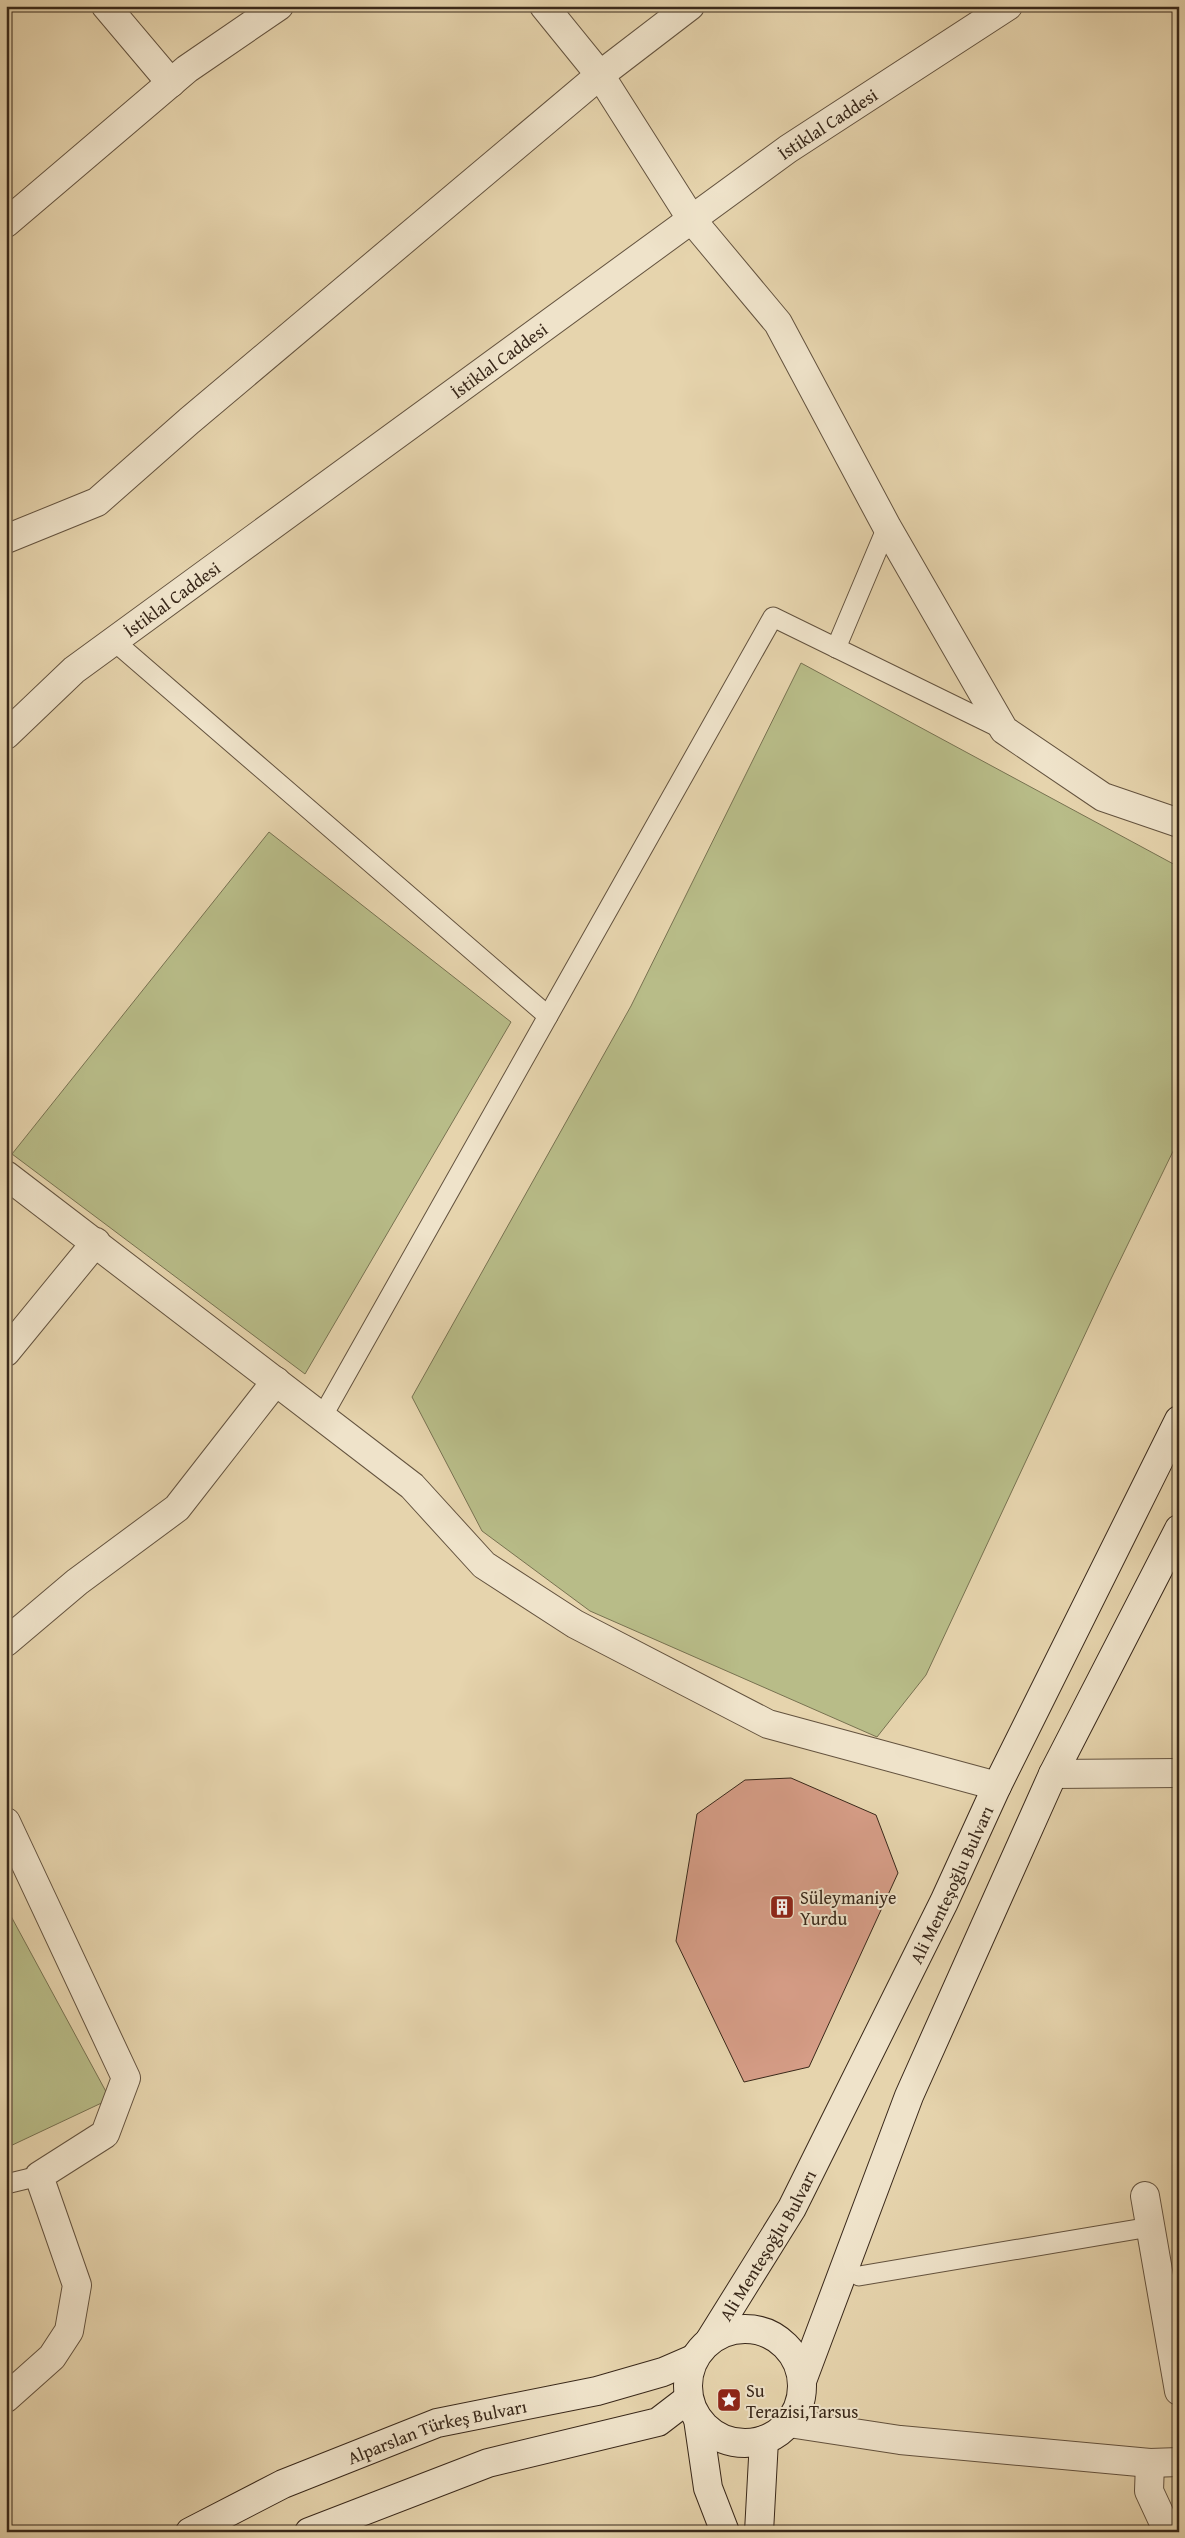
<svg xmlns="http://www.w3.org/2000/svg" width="1185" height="2538" font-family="'Gentium Book Plus',serif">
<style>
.green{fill:#b8bc88;stroke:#787251}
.building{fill:#d69d87;stroke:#39281a}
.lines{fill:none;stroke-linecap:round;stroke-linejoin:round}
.service-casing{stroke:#64533f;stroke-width:21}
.minor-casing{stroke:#64533f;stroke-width:30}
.tertiary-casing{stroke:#64533f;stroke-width:30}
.secondary-casing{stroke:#39281a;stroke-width:30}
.service{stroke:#efe3ca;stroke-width:19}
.minor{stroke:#efe3ca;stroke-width:28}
.tertiary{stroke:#efe3ca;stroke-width:28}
.secondary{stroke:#efe3ca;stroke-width:28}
.labels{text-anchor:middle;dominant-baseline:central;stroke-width:4;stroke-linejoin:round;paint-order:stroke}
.street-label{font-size:18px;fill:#39281a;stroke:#efe3ca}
.poi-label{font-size:18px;fill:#39281a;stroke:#efe3ca;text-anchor:start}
</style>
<rect width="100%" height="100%" fill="#e6d4ad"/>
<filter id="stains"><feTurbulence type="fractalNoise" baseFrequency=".004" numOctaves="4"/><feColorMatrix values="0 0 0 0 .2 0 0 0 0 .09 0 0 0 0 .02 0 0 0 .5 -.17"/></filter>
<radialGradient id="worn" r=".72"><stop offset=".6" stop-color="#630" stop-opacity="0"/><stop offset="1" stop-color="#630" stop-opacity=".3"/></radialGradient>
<g class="green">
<path d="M801 663 1179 867V1139L1109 1283 926 1675 877 1737 590 1611 482 1531 412 1397 631 1006Z"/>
<path d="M269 832 511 1022 305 1374 12 1154Z"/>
<path d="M6 1907 110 2099 6 2148Z"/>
</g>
<path class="building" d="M791 1778 876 1815 898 1873 809 2067 744 2082 676 1941 697 1814 745 1780Z"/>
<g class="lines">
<defs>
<g id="service">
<path d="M114 641 548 1016"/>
<path d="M836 648 887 527"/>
<path d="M322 1417 773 617 1004 730"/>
<path d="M6 2184 39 2176"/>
<path d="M859 2276 1150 2227"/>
</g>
<g id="minor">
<path d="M106 6 171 83"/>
<path d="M544 6 600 75 692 220 778 323 887 527 1004 730 1103 797 1179 823"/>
<path d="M6 223 187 69 279 6"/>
<path d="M6 539 97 502 189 421 600 75 690 6"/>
<path d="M6 1175 412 1486 484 1565 575 1624 768 1724 997 1786"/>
<path d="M6 1352 96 1242"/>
<path d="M6 1642 77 1582 177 1508 276 1381"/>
<path d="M1053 1774 1179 1773"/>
<path d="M6 1822 126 2078 105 2134 39 2176 77 2285 69 2331 52 2357 6 2398"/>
<path d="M1145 2196 1179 2391"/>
<path d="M789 2423 900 2440 1150 2463 1179 2462"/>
<path d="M1150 2463 1149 2491 1168 2532"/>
</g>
<g id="tertiary">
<path id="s1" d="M6 735 74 670 788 149 1008 6"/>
</g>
<g id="secondary">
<circle cx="745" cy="2386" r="57"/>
<path id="s2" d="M710 2340 792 2208 944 1902 997 1786 1179 1420"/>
<path d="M802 2381 909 2096 1053 1774 1179 1529"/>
<path d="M698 2419 708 2488 725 2532"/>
<path id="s3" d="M190 2532 283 2484 437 2423 597 2391 663 2372 693 2359"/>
<path d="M309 2532 488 2463 658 2422 688 2399"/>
<path d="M759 2532 764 2440"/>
</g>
</defs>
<use href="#service" class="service-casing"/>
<use href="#minor" class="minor-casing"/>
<use href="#tertiary" class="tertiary-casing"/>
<use href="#secondary" class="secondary-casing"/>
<use href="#service" class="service"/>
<use href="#minor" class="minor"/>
<use href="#tertiary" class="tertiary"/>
<use href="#secondary" class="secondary"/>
</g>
<defs>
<symbol id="building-square" viewBox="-11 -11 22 22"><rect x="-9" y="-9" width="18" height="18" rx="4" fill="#8f2418" stroke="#efe3ca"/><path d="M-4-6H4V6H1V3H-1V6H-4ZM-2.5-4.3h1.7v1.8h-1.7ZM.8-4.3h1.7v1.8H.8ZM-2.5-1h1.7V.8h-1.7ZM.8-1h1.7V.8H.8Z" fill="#fff"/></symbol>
<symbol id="sight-square" viewBox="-11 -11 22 22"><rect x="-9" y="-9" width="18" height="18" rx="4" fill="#8f2418" stroke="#efe3ca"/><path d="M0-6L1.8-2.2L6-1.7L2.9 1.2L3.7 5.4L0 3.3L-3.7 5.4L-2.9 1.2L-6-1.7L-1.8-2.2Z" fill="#fff"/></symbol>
</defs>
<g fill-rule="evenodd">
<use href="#building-square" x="768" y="1893" width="28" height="28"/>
<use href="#sight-square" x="715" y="2386" width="28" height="28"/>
</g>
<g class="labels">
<g class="street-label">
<text stroke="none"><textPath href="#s1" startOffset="1025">İstiklal Caddesi</textPath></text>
<text stroke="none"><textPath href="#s1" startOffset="620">İstiklal Caddesi</textPath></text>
<text stroke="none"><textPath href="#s1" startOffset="215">İstiklal Caddesi</textPath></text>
<text stroke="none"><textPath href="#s2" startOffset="516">Ali Menteşoğlu Bulvarı</textPath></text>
<text stroke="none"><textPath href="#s2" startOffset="111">Ali Menteşoğlu Bulvarı</textPath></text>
<text stroke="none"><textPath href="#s3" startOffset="268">Alparslan Türkeş Bulvarı</textPath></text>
</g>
<g class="poi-label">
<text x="800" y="1897">Süleymaniye<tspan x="800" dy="21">Yurdu</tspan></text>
<text x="746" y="2390">Su<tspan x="746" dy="21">Terazisi,Tarsus</tspan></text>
</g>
</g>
<rect width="1185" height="2538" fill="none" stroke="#e6d4ad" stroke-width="25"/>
<rect x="8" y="8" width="1170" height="2523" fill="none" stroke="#39281a" stroke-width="2.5"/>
<rect x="12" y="12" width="1160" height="2513" fill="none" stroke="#39281a"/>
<rect width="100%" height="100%" filter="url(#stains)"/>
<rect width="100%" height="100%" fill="url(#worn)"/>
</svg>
